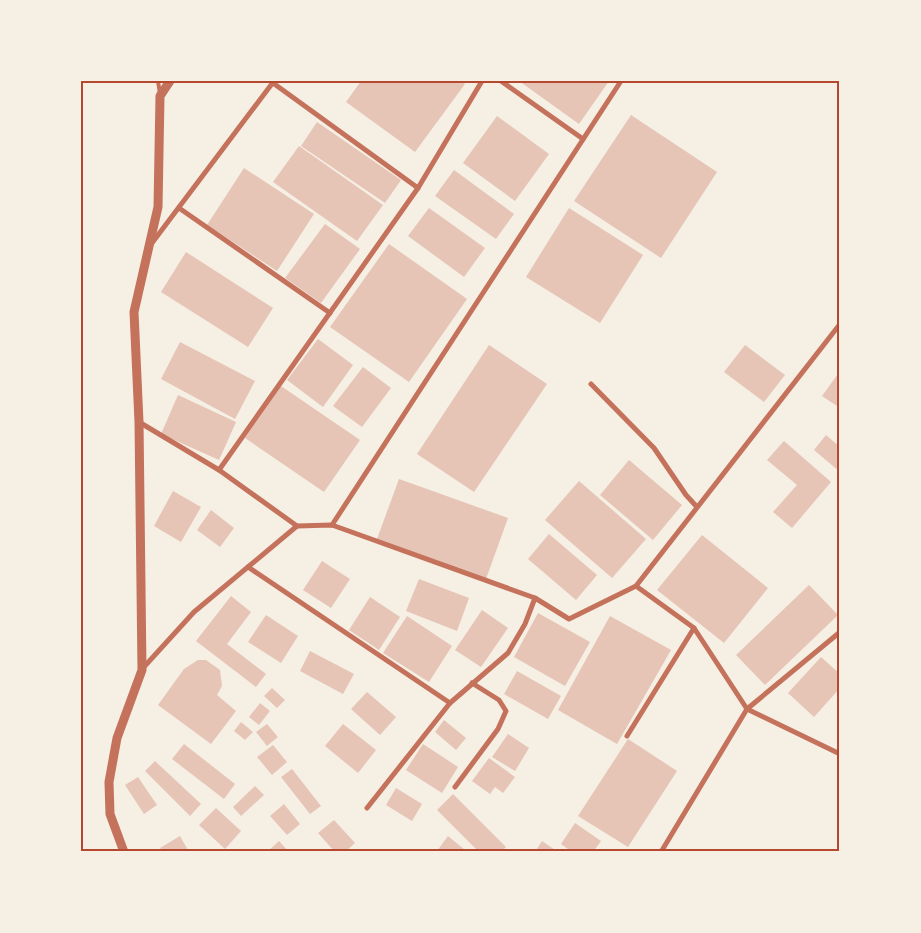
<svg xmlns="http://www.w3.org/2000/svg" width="921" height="933" font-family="'Nunito Sans',sans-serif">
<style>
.building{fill:#e6c5b7}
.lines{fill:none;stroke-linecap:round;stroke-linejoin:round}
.service{stroke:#c5725c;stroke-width:4}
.minor{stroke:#c5725c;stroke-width:5}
.tertiary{stroke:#c5725c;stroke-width:9}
.neatline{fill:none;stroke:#b5482f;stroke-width:2}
</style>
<rect width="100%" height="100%" fill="#f6efe4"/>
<g class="building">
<path d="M361 81H460L465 84 415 152 346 102Z"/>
<path d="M519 81H609L579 124Z"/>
<path d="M631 115 717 172 661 258 574 201Z"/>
<path d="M497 116 549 154 515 201 463 163Z"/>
<path d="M317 122 401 180 385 203 301 146Z"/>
<path d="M299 146 383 205 357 241 273 182Z"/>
<path d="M244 168 314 214 277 271 207 225Z"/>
<path d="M454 170 514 214 496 239 435 196Z"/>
<path d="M429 208 485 248 464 277 408 236Z"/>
<path d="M569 208 643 255 600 323 526 277Z"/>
<path d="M325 224 360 249 321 303 285 278Z"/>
<path d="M389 244 467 299 409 382 330 327Z"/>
<path d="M186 252 273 308 248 347 161 292Z"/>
<path d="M318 339 353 365 323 407 287 380Z"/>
<path d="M180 342 255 381 235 419 161 379Z"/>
<path d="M489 345 547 384 474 492 417 454Z"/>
<path d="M745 345 785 375 764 402 724 372Z"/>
<path d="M363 367 391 388 362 427 333 406Z"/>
<path d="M840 371V408L822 396Z"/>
<path d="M281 386 360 440 324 492 245 438Z"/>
<path d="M178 395 236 422 219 460 161 434Z"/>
<path d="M826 435 840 447V472L814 450Z"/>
<path d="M784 441 831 482 792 528 773 512 797 485 767 460Z"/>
<path d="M629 460 682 505 653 540 600 495Z"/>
<path d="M399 479 508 518 486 579 377 539Z"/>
<path d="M579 481 646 539 612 578 545 520Z"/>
<path d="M173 491 201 507 181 542 154 526Z"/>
<path d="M211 510 234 528 220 547 197 530Z"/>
<path d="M549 534 597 575 576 600 528 559Z"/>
<path d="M702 535 768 588 724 643 657 590Z"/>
<path d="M322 561 350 579 331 608 303 590Z"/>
<path d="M419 579 469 598 457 631 406 611Z"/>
<path d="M809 585 838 615 765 685 736 655Z"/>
<path d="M231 596 251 612 227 644 266 674 256 687 196 641Z"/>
<path d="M370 597 400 617 379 650 349 630Z"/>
<path d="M482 610 508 628 481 667 455 650Z"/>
<path d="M538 613 590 642 565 686 514 657Z"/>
<path d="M266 615 298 636 281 663 248 642Z"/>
<path d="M407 616 452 646 429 682 383 653Z"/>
<path d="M610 616 671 650 617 744 558 710Z"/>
<path d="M310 651 354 674 343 694 300 671Z"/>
<path d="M821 657 840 674V688L814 717 788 693Z"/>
<path d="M198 660H206L220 670 222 686 217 695 236 711 211 744 158 705 184 669Z"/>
<path d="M517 671 561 696 548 719 504 694Z"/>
<path d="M272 688 285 700 277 708 264 696Z"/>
<path d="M367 692 396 717 380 735 351 709Z"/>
<path d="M260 703 270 711 259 725 249 717Z"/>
<path d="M444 720 466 738 456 750 435 732Z"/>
<path d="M241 722 253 732 245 740 234 731Z"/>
<path d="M267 724 278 737 267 746 256 732Z"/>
<path d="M343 724 376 750 358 773 325 746Z"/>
<path d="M508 734 529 748 515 771 492 757Z"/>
<path d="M628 739 677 771 628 847 578 816Z"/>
<path d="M184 744 235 784 224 799 172 759Z"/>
<path d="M423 744 458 767 442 793 406 770Z"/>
<path d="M273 745 287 762 272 775 257 757Z"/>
<path d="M489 758 515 777 503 793 495 787 490 794 472 781Z"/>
<path d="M155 761 201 804 190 816 145 771Z"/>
<path d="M292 769 321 806 310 814 281 777Z"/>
<path d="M138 777 157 805 144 814 125 785Z"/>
<path d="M255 786 264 795 241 816 233 807Z"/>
<path d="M396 788 422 804 412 821 386 805Z"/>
<path d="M453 794 506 847 501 852H479L437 810Z"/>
<path d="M284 804 300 824 287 835 270 816Z"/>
<path d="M216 808 241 831 225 849 199 825Z"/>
<path d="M334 820 355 843 345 852H335L318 833Z"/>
<path d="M575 823 601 841 593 852H572L561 844Z"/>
<path d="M180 836 189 852H163L160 848Z"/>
<path d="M448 836 465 850 464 852 437 851Z"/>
<path d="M279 841 289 852H267Z"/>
<path d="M542 841 558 852H535Z"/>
</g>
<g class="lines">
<path class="service" d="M158 81 160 94"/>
<g class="minor">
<path d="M501 81 583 139"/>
<path d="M273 83 418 188 482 81"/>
<path d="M179 208 330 313"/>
<path d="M152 243 274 81"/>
<path d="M591 384 654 448 686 495 697 507"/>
<path d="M139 422 219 470"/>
<path d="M332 525 621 81"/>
<path d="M297 526 219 470 418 188"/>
<path d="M248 567 450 703"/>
<path d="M636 586 840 324"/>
<path d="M143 668 194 612 297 526 332 525 535 598 569 619 636 586 694 628 747 709 840 632"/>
<path d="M627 736 694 628"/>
<path d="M455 787 498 729 506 711 499 700 472 683"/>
<path d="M367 808 450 703 508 653 525 624 535 598"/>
<path d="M661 852 747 709 840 754"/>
</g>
<path class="tertiary" d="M124 852 110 814 109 782 117 738 142 670 139 422 134 312 158 207 160 96 170 81"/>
</g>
<rect width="921" height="933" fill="none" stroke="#f6efe4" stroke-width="165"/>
<rect x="82" y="82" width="756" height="768" class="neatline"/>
</svg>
